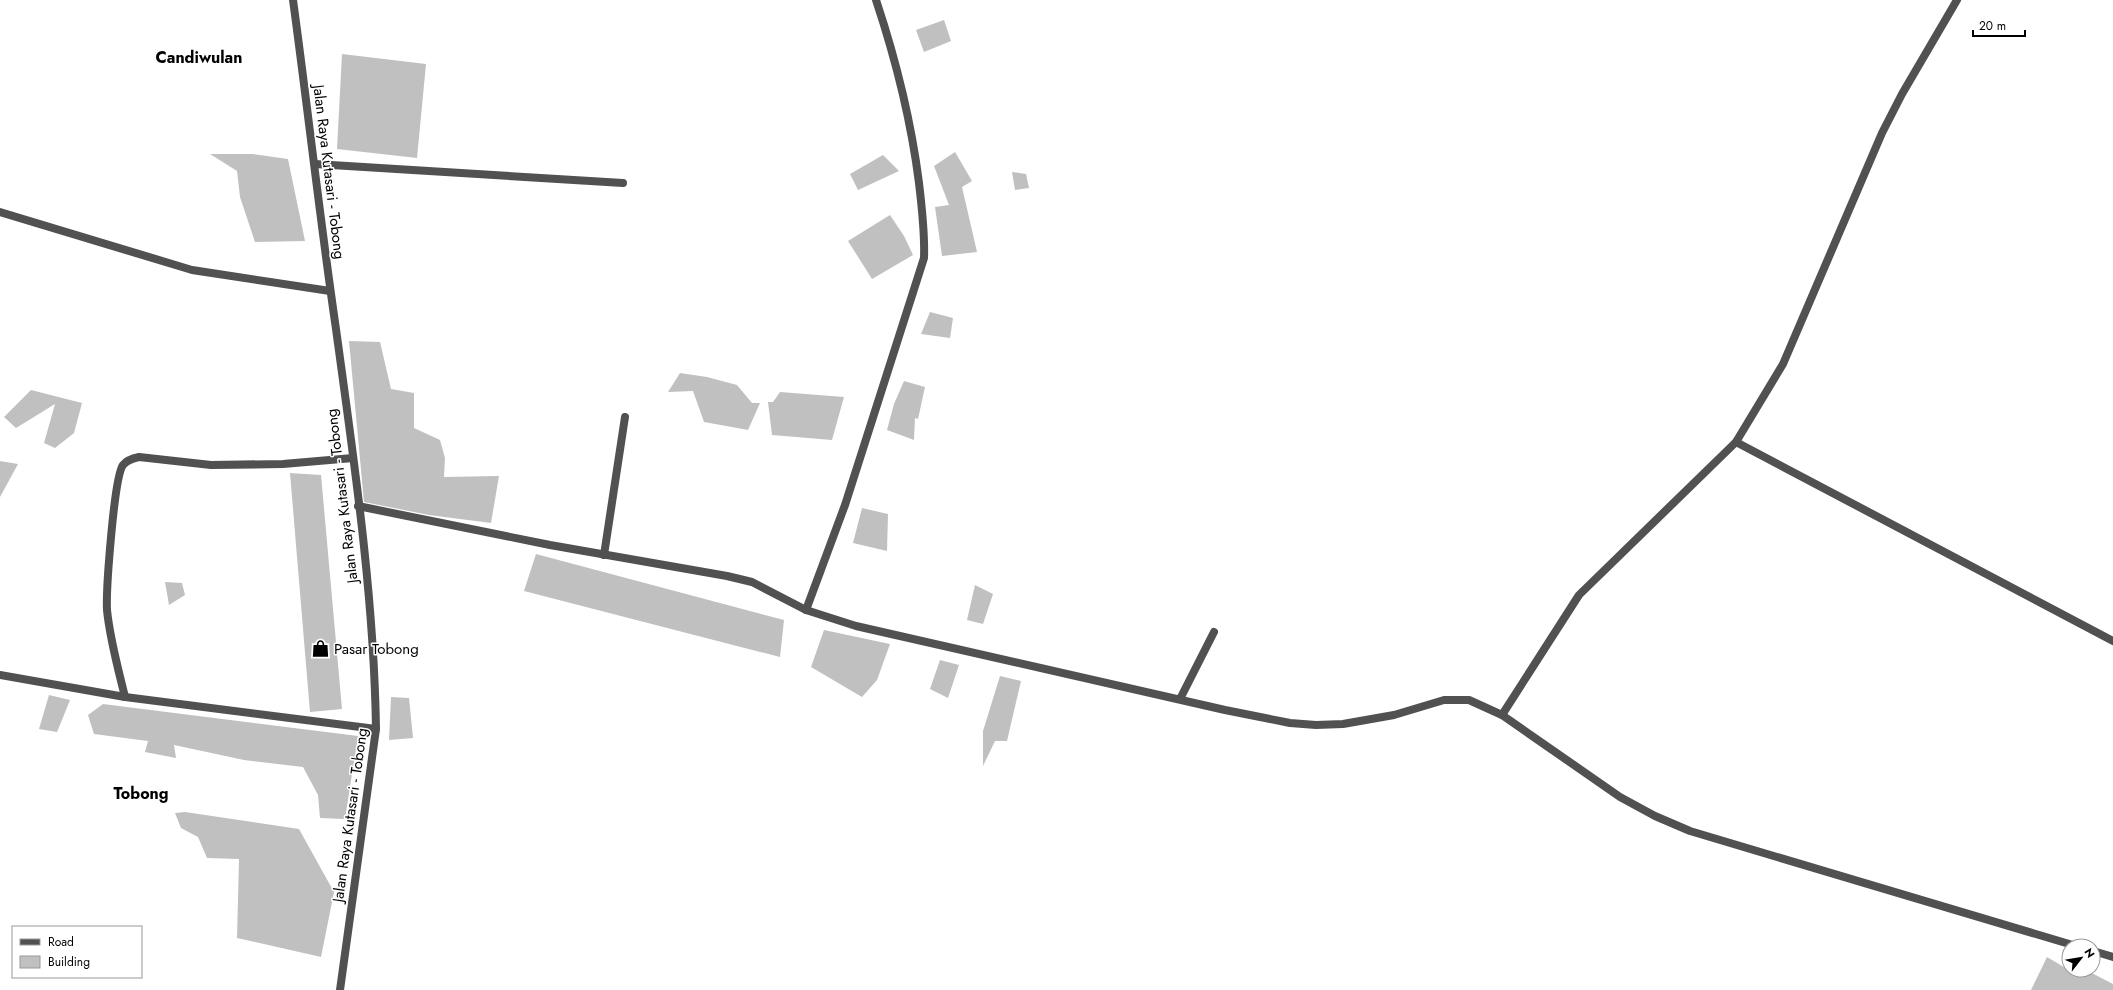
<svg xmlns="http://www.w3.org/2000/svg" width="2113" height="990" font-family="Jost,sans-serif">
<style>
.building{fill:#c0c0c0}
.lines{fill:none;stroke-linecap:round;stroke-linejoin:round}
.minor{stroke:#515151;stroke-width:8}
.tertiary{stroke:#515151;stroke-width:8}
.labels{text-anchor:middle;dominant-baseline:central;stroke-width:3;stroke-linejoin:round;paint-order:stroke}
.street-label{font-size:15px;fill:#000;stroke:#fff}
.poi-label{font-size:15px;fill:#000;stroke:#fff;text-anchor:start}
.neighbourhood-label{font-size:16px;font-weight:bold;fill:#000;stroke:#fff}
</style>
<rect width="100%" height="100%" fill="#fff"/>
<g class="building">
<path d="M944 20 951 41 924 52 916 30Z"/>
<path d="M342 54 426 64 417 158 337 149Z"/>
<path d="M955 152 972 181 962 187 977 252 942 256 935 207 949 205 934 166Z"/>
<path d="M210 154H252L288 159 305 241 255 242 240 197 237 171Z"/>
<path d="M883 155 899 171 858 190 850 174Z"/>
<path d="M1012 172 1026 174 1029 188 1015 190Z"/>
<path d="M890 215 904 236 913 255 872 279 848 241Z"/>
<path d="M930 312 953 318 950 338 921 334Z"/>
<path d="M349 341 380 342 391 389 414 393V428L440 440 445 458 444 477 499 476 491 523 429 515 364 502Z"/>
<path d="M680 373 707 377 737 385 752 403H760L748 430 704 422 693 391 668 392Z"/>
<path d="M904 381 925 387 918 419 915 418 914 440 887 430 894 404Z"/>
<path d="M31 390 82 403 74 433 55 448 44 443 55 404 16 428 4 417Z"/>
<path d="M780 392 844 397 832 440 772 435 768 402H773Z"/>
<path d="M0 461 18 464 0 497Z"/>
<path d="M290 473 321 475 342 709 310 712Z"/>
<path d="M862 508 888 514 887 551 853 543Z"/>
<path d="M536 554 784 620 780 657 524 591Z"/>
<path d="M165 582 182 583 185 595 169 605Z"/>
<path d="M975 585 993 594 983 624 967 620Z"/>
<path d="M824 630 890 644 877 680 862 697 811 667Z"/>
<path d="M940 660 959 665 948 698 930 689Z"/>
<path d="M1000 676 1021 681 1007 741H995L983 766V731Z"/>
<path d="M49 695 70 700 57 732 39 729Z"/>
<path d="M391 697 409 698 413 738 389 740Z"/>
<path d="M103 704 358 736 345 819 320 818 318 795 303 767 244 760 174 745 176 758 145 752 148 741 94 734 88 715Z"/>
<path d="M185 812 299 829 334 892 321 957 237 938 239 859 207 858 198 837 181 828 175 813Z"/>
<path d="M2047 957 2069 970H2086L2113 984V990H2031Z"/>
</g>
<g class="lines">
<g class="minor">
<path d="M315 164 623 183"/>
<path d="M0 212 192 270 330 291"/>
<path d="M1736 442 2113 641"/>
<path d="M604 555 625 417"/>
<path d="M806 610 845 505 924 258C925 233 922 208 919 183 911 120 896 60 876 0"/>
<path d="M0 675 125 697 376 729"/>
<path d="M125 697C118 668 110 640 107 610 106 590 114 477 123 465 127 460 134 458 139 457L211 465 283 464 353 458"/>
<path d="M1180 699 1214 632"/>
<path d="M1502 715 1579 595 1736 442 1783 364 1882 133 1902 94 1957 0"/>
</g>
<g class="tertiary">
<path d="M293 0C308 110 320 220 336 329 354 461 374 595 376 729L340 990"/>
<path d="M358 506 550 545 727 576 752 582 806 610 856 626 1225 710 1290 723 1316 725 1343 724 1394 715 1444 700H1469L1502 715 1620 797 1655 816 1690 831 2076 946"/>
<path d="M2093 951 2113 957"/>
</g>
</g>
<defs>
<symbol id="shop-bare" viewBox="-9 -9 18 18"><path d="M-5-2.5h2.3a2.7 3.5 0 0 1 5.4 0H5L5.5 6h-11ZM-1.5-2.5h3a1.5 2.3 0 0 0-3 0Z" fill="#000" stroke="#fff" stroke-width="2.5" paint-order="stroke"/></symbol>
</defs>
<g fill-rule="evenodd">
<use href="#shop-bare" x="308" y="636" width="25" height="25"/>
</g>
<g class="labels">
<g class="street-label">
<text transform="translate(329 172) rotate(83)">Jalan Raya Kutasari - Tobong</text>
<text transform="translate(342 496) rotate(-97)">Jalan Raya Kutasari - Tobong</text>
<text transform="translate(350 815) rotate(-82)">Jalan Raya Kutasari - Tobong</text>
</g>
<g class="poi-label">
<text x="334" y="649">Pasar Tobong</text>
</g>
<g class="neighbourhood-label">
<text x="199" y="57">Candiwulan</text>
<text x="141" y="793">Tobong</text>
</g>
</g>
<rect x="12" y="926" width="130" height="52" fill="#ffffff" stroke="#999999"/>
<rect x="20" y="939" width="20" height="6" fill="#515151" stroke="#999999"/>
<text x="48" y="946" font-size="12" fill="#000000">Road</text>
<rect x="20" y="956" width="20" height="12" fill="#c0c0c0" stroke="#999999"/>
<text x="48" y="966" font-size="12" fill="#000000">Building</text>
<g transform="translate(2081 958) rotate(59)"><circle r="19" fill="#ffffff" stroke="#999999"/>
<path d="M0-3L7 15L0 10L-7 15Z" fill="#000000"/>
<text y="-6" font-size="11" font-weight="bold" text-anchor="middle" fill="#000000">N</text>
</g>
<path d="M1973 30v6h52v-6" fill="none" stroke="#000000" stroke-width="2"/>
<text x="1979" y="30" font-size="12" fill="#000000" stroke="#ffffff" stroke-width="3" paint-order="stroke">20 m</text>
</svg>
